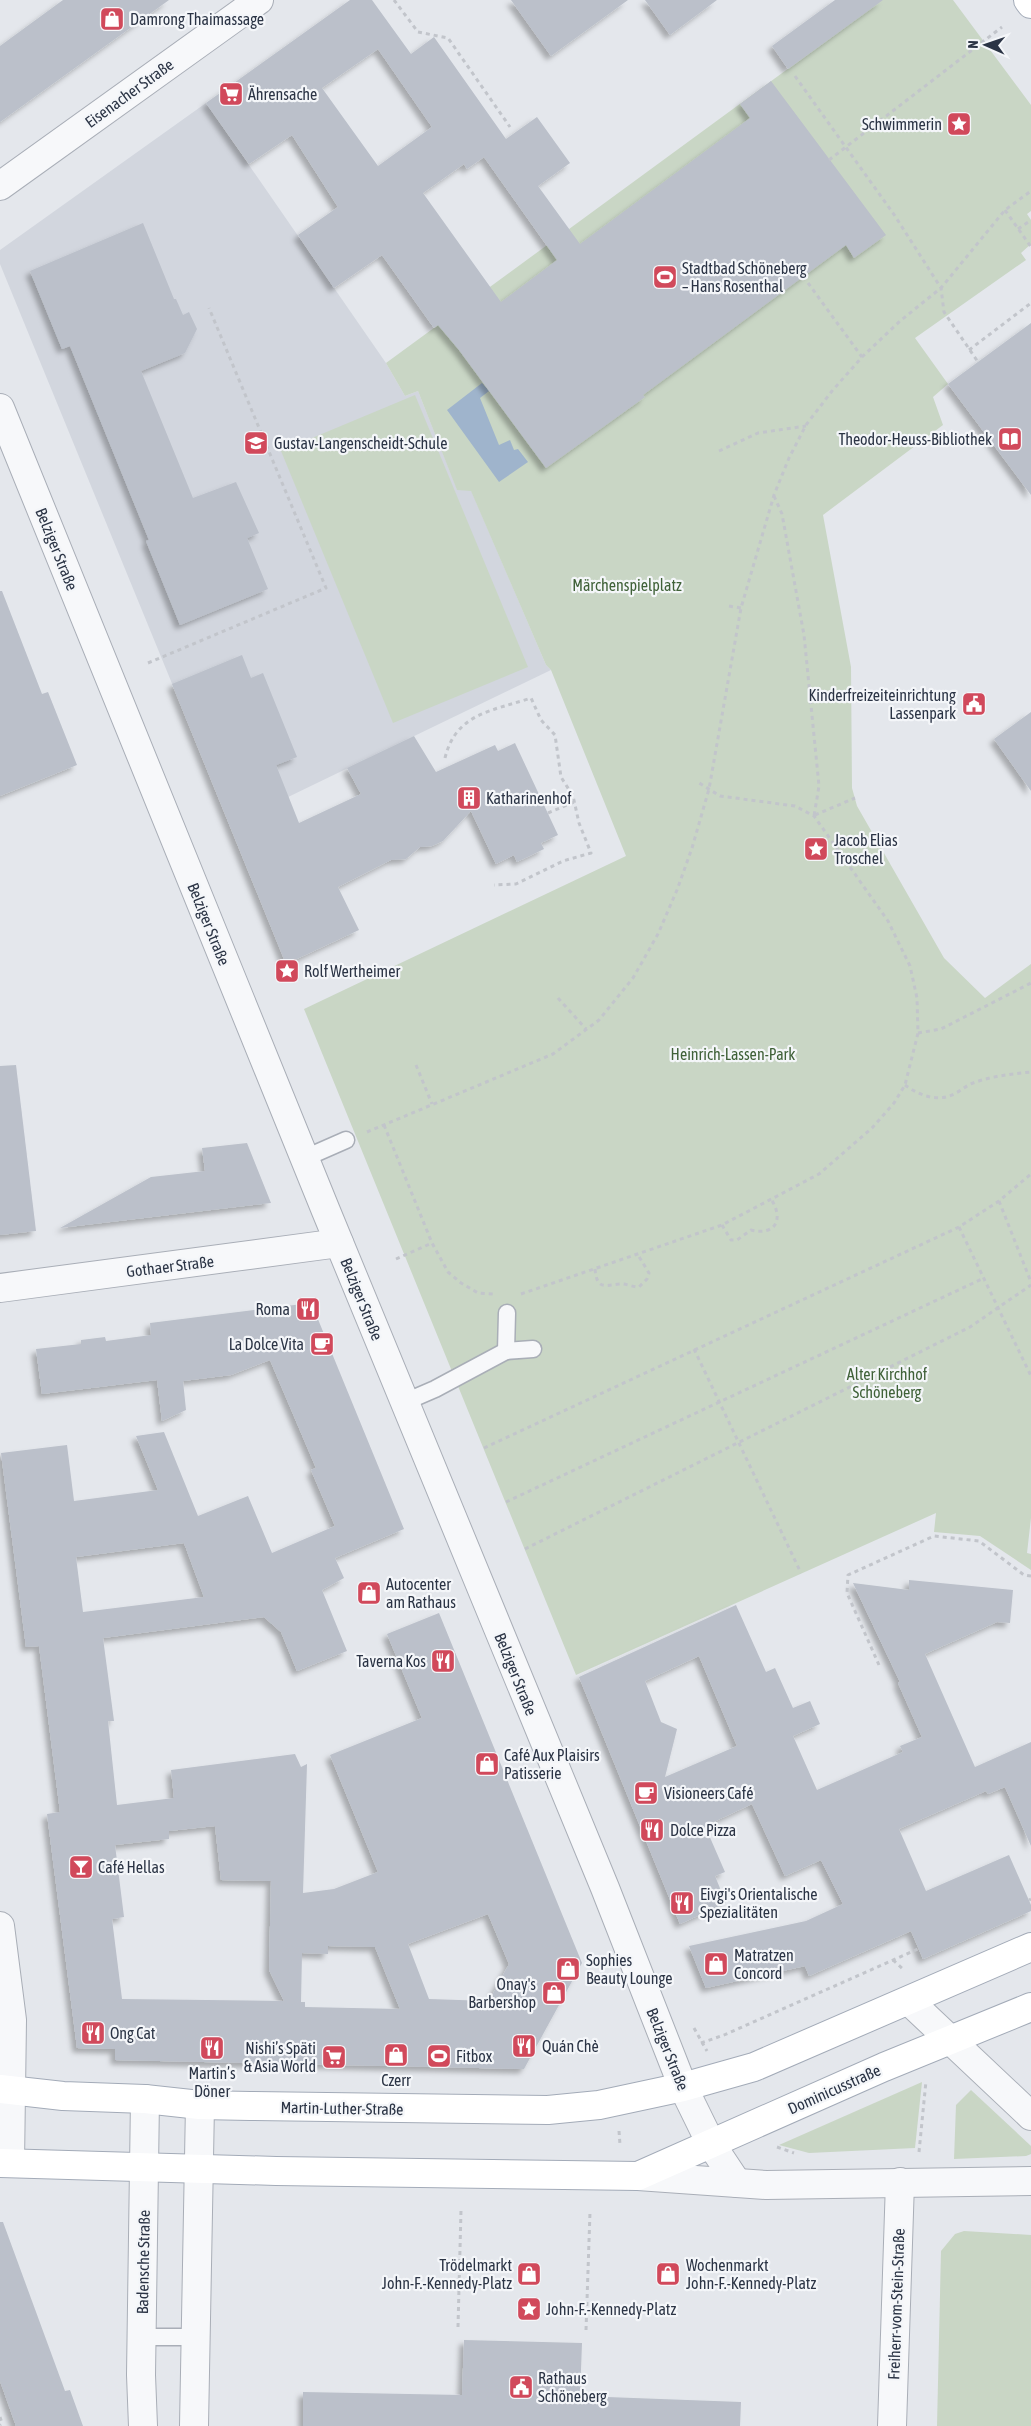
<svg xmlns="http://www.w3.org/2000/svg" width="1031" height="2426" font-family="'Asap Condensed',sans-serif">
<style>
.built{fill:#d2d6de}
.green{fill:#c9d6c5}
.water{fill:#9fb4cc}
.building{fill:#bbc0ca;fill-rule:evenodd;filter:url(#shadow)}
.lines{fill:none;stroke-linecap:round;stroke-linejoin:round}
.service-casing{stroke:#a9aeb7;stroke-width:19}
.minor-casing{stroke:#a9aeb7;stroke-width:30}
.tertiary-casing{stroke:#a9aeb7;stroke-width:30}
.primary-casing{stroke:#a3abb8;stroke-width:30}
.path{stroke:#c2c5cb;stroke-width:3;stroke-dasharray:4 4;stroke-linecap:butt}
.service{stroke:#f7f8fa;stroke-width:16}
.minor{stroke:#f7f8fa;stroke-width:28}
.tertiary{stroke:#f7f8fa;stroke-width:28}
.primary{stroke:#fff;stroke-width:28}
.labels{text-anchor:middle;dominant-baseline:central;stroke-width:4.5;stroke-linejoin:round;paint-order:stroke}
.poi-label{font-size:16px;fill:#2b3445;stroke:#f4f6f9;text-anchor:start}
.street-label{font-size:16px;fill:#2b3445;stroke:#f4f6f9}
.park-label{font-size:16px;fill:#3f6138;stroke:#f4f6f9}
</style>
<defs>
<filter id="shadow"><feDropShadow dx="-4.5" dy="4.5" stdDeviation="2.5" flood-color="#0004"/></filter>
</defs>
<rect width="100%" height="100%" fill="#e4e7ec"/>
<path class="built" d="M206 103 386 363 405 396 418 391 457 489 471 490 546 665 551 670 230 825 0 264V250Z"/>
<g class="green">
<path d="M882 0H953L1031 105V211L1027 214 1031 220V244L1021 253 1026 260 915 338 948 384 933 397 943 425 823 515 851 667 852 788 857 806 944 958 985 998 1031 964V1518L1027 1553 1031 1554V1570L980 1536 934 1532 936 1513 576 1675 304 1009 626 856 551 670 546 665 471 491 457 490 418 391 405 396 386 363Z"/>
<path d="M415 395 528 667 393 723 281 451Z"/>
<path d="M922 2082 915 2148 809 2153 779 2145Z"/>
<path d="M971 2090 1031 2146V2154L1026 2156 954 2159 956 2105Z"/>
<path d="M964 2231 1031 2235V2426H937L941 2251 955 2234Z"/>
</g>
<path class="water" d="M482 383 489 391 480 398 499 445 510 440 514 450 518 449 528 462 499 482 447 410Z"/>
<g class="building">
<path d="M63 0H169L0 122V46Z"/>
<path d="M350 0H372L411 54 434 37 506 139 537 117 570 163 538 186 580 244 750 118 740 104 771 81 886 235 854 258 846 245 643 395 645 397 546 468 459 350 438 325 434 328 382 255 334 288 298 235 338 207 292 135 249 164 206 103ZM378 49 432 127 378 166 322 88ZM484 157 557 260 501 302 423 193 464 164 467 169Z"/>
<path d="M511 0H628L551 56Z"/>
<path d="M645 0H717L670 35Z"/>
<path d="M835 0H883L788 69 772 46Z"/>
<path d="M143 223 174 299H176L183 315 189 312 197 329 185 353 141 371 193 498 236 482 259 533 247 538 268 589 180 625 146 541 149 540 70 346 62 349 30 271Z"/>
<path d="M1031 323V495L948 384Z"/>
<path d="M0 591H2L42 694 48 692 77 765 0 796Z"/>
<path d="M242 655 251 678 263 673 297 757 276 765 299 823 361 794 347 768 414 736 436 772 495 745 498 751 515 743 558 835 541 843 544 849 517 862 514 855 496 864 471 811 443 841 432 846 420 847 406 859 391 860 338 887 359 930 286 964 172 684Z"/>
<path d="M1031 712V791L994 739Z"/>
<path d="M16 1065 36 1231 0 1235V1066Z"/>
<path d="M247 1143 271 1203 60 1228 151 1177 205 1171 202 1148Z"/>
<path d="M302 1304 315 1312 404 1529 335 1558 344 1578 322 1590 347 1651 297 1671 281 1632 264 1617 103 1638 114 1721H108L117 1805 174 1798 171 1770 295 1754 301 1767 307 1764 303 1893 334 1889 378 1872 330 1755 422 1718 387 1634 439 1613 582 1963 524 2069 115 2060V2049L77 2048 47 1814 60 1812 39 1646 26 1647 1 1453 67 1445 74 1501 158 1490 136 1436 164 1432 198 1516 248 1496 272 1553 335 1526 311 1470 316 1468 270 1360 231 1375 183 1381 186 1410 162 1421 157 1380 42 1394 36 1349 81 1344V1340L105 1337 106 1341 151 1335 150 1323ZM184 1543 204 1597 83 1612 76 1557ZM215 1826 221 1880 271 1881 269 1970 284 2001 122 1999 112 1919 124 1917 115 1845 169 1839V1831ZM488 1914 509 1964 489 2001 429 1999 408 1944ZM328 1946 375 1947 400 2009 305 2007V2002H301L302 1953 328 1954Z"/>
<path d="M909 1580 1013 1590 1010 1623 997 1622 925 1654 975 1767 1031 1742V1846L1005 1787 988 1794 986 1791 899 1829 926 1891 1009 1855 1031 1905V1911L923 1959 911 1931 809 1976 805 1966 706 1988 689 1946 806 1921 843 1904 821 1860 785 1876 752 1804 705 1826 725 1872 715 1876 726 1903 680 1924 579 1677 736 1605 766 1672 775 1668 793 1708 810 1701 820 1724 793 1736 817 1790 903 1752 900 1746 922 1737 898 1683 900 1682 853 1583 909 1590ZM699 1656 737 1746 665 1777 677 1729 661 1722 645 1681Z"/>
<path d="M0 2222H3L65 2391 70 2390 83 2426H16L0 2381Z"/>
<path d="M464 2340 582 2343 580 2396 741 2402 740 2426H303V2392L462 2395Z"/>
</g>
<g class="lines">
<defs>
<g id="service">
<path d="M305 1158 346 1140"/>
<path d="M506 1351 533 1349"/>
<path d="M405 1402 435 1389 506 1351 507 1313"/>
<path d="M142 2337H196"/>
</g>
<g id="minor">
<path d="M0 186 259 0"/>
<path d="M0 408 326 1211 605 1888 683 2087 711 2144 737 2183"/>
<path d="M0 1288 339 1243"/>
<path d="M0 1926 12 2020 10 2163"/>
<path d="M892 2426 900 2182"/>
</g>
<g id="tertiary">
<path d="M909 2001 1031 2116"/>
<path d="M638 2176 766 2185 1031 2181"/>
<path d="M143 2426 141 2375 145 2099"/>
<path d="M194 2426 200 2105"/>
</g>
<g id="primary">
<path d="M1028 0 1031 4"/>
<path d="M0 2089 63 2096 145 2099 200 2105 250 2106 548 2110 599 2105 683 2087 754 2067 1031 1947"/>
<path d="M0 2163 276 2171 638 2176 884 2067 1031 2007"/>
</g>
</defs>
<use href="#service" class="service-casing"/>
<use href="#minor" class="minor-casing"/>
<use href="#tertiary" class="tertiary-casing"/>
<use href="#primary" class="primary-casing"/>
<g class="path">
<path d="M394 0 418 32 448 38 510 127"/>
<path d="M795 76 895 216 941 288 944 312 978 362"/>
<path d="M829 160 1002 27"/>
<path d="M1005 210 1031 247"/>
<path d="M1018 229 1031 220"/>
<path d="M808 283 862 357"/>
<path d="M969 350 1031 303"/>
<path d="M719 451 758 433 806 426"/>
<path d="M774 496 782 514 804 635 819 786 814 816"/>
<path d="M729 606 741 608"/>
<path d="M148 663 326 588 209 308"/>
<path d="M445 758C456 713 492 711 531 698L541 720 555 735 561 777 573 796 579 823 591 853 563 861 516 884 494 885"/>
<path d="M548 813 574 802"/>
<path d="M815 815 855 798"/>
<path d="M558 998 586 1029"/>
<path d="M918 1033 941 1029 1031 983"/>
<path d="M416 1065 432 1104"/>
<path d="M905 1085C920 1096 939 1103 956 1093 962 1090 967 1085 973 1083 992 1076 1011 1074 1031 1072"/>
<path d="M384 1125 432 1243 448 1272 461 1283 478 1293 493 1294"/>
<path d="M367 1132 553 1054 599 1020 633 978 658 934 677 890 692 848 709 789 741 608 774 495 789 458 806 425 832 391 862 357 900 321 941 288 1005 210 1031 191"/>
<path d="M999 1201 1031 1282"/>
<path d="M722 1225 731 1240H737L751 1230C776 1236 784 1219 771 1199"/>
<path d="M959 1227 1031 1376"/>
<path d="M396 1259 432 1243"/>
<path d="M595 1269C597 1289 603 1286 619 1284 625 1283 632 1287 639 1287L647 1279 649 1273 638 1255"/>
<path d="M521 1294 722 1225 819 1174 872 1128 894 1103 905 1085 918 1033 917 998 910 966 888 921 814 816 795 806 720 796 696 781"/>
<path d="M694 1349 801 1573"/>
<path d="M484 1448 959 1227 999 1201 1031 1174"/>
<path d="M506 1502 984 1278"/>
<path d="M525 1549 970 1327 1031 1285"/>
<path d="M879 1665 847 1593 848 1575 934 1536 979 1541 1024 1575 1031 1576"/>
<path d="M1029 1900 1031 1899"/>
<path d="M893 1960 904 1970"/>
<path d="M694 2028 707 2051"/>
<path d="M701 2043 724 2035 918 1949"/>
<path d="M619 2131 620 2145"/>
<path d="M777 2147 794 2153"/>
<path d="M919 2152 926 2081"/>
<path d="M458 2327 461 2210"/>
<path d="M586 2330 590 2212"/>
<path d="M0 2417 2 2423 0 2425"/>
</g>
<use href="#service" class="service"/>
<use href="#minor" class="minor"/>
<use href="#tertiary" class="tertiary"/>
<use href="#primary" class="primary"/>
</g>
<defs>
<symbol id="shop-square" viewBox="-11 -11 22 22"><rect x="-9" y="-9" width="18" height="18" rx="4" fill="#d1495b" stroke="#f4f6f9"/><path d="M-5-2.5h2.3a2.7 3.5 0 0 1 5.4 0H5L5.5 6h-11ZM-1.5-2.5h3a1.5 2.3 0 0 0-3 0Z" fill="#fff"/></symbol>
<symbol id="supermarket-square" viewBox="-11 -11 22 22"><rect x="-9" y="-9" width="18" height="18" rx="4" fill="#d1495b" stroke="#f4f6f9"/><path d="M-6-5.5h2.5l.6 2H6L4.5 2H-2.5L-4.4-4H-6ZM-1.5 3.2a1.3 1.3 0 1 0 .1 0ZM3 3.2a1.3 1.3 0 1 0 .1 0Z" fill="#fff"/></symbol>
<symbol id="sight-square" viewBox="-11 -11 22 22"><rect x="-9" y="-9" width="18" height="18" rx="4" fill="#d1495b" stroke="#f4f6f9"/><path d="M0-6L1.8-2.2L6-1.7L2.9 1.2L3.7 5.4L0 3.3L-3.7 5.4L-2.9 1.2L-6-1.7L-1.8-2.2Z" fill="#fff"/></symbol>
<symbol id="stadium-square" viewBox="-11 -11 22 22"><rect x="-9" y="-9" width="18" height="18" rx="4" fill="#d1495b" stroke="#f4f6f9"/><path d="M0-5a6.5 5 0 1 0 0 10a6.5 5 0 1 0 0-10ZM-3.5-1.8h7v3.6h-7Z" fill="#fff"/></symbol>
<symbol id="library-square" viewBox="-11 -11 22 22"><rect x="-9" y="-9" width="18" height="18" rx="4" fill="#d1495b" stroke="#f4f6f9"/><path d="M-6-4Q-3-5.5-.7-3.5V5Q-3 3-6 4ZM6-4Q3-5.5 .7-3.5V5Q3 3 6 4Z" fill="#fff"/></symbol>
<symbol id="school-square" viewBox="-11 -11 22 22"><rect x="-9" y="-9" width="18" height="18" rx="4" fill="#d1495b" stroke="#f4f6f9"/><path d="M0-5L7-2L0 1L-7-2ZM-4 1L0 2.5L4 1V4Q0 6-4 4Z" fill="#fff"/></symbol>
<symbol id="civic-square" viewBox="-11 -11 22 22"><rect x="-9" y="-9" width="18" height="18" rx="4" fill="#d1495b" stroke="#f4f6f9"/><path d="M-.6-6.5H3V-4.5H.6V-3L4-1V1h2V6H-6V1h2V-1L-.6-3ZM-1.2 2.5V6h2.4V2.5Z" fill="#fff"/></symbol>
<symbol id="building-square" viewBox="-11 -11 22 22"><rect x="-9" y="-9" width="18" height="18" rx="4" fill="#d1495b" stroke="#f4f6f9"/><path d="M-4-6H4V6H1V3H-1V6H-4ZM-2.5-4.3h1.7v1.8h-1.7ZM.8-4.3h1.7v1.8H.8ZM-2.5-1h1.7V.8h-1.7ZM.8-1h1.7V.8H.8Z" fill="#fff"/></symbol>
<symbol id="restaurant-square" viewBox="-11 -11 22 22"><rect x="-9" y="-9" width="18" height="18" rx="4" fill="#d1495b" stroke="#f4f6f9"/><path d="M-5-6h1v4h1v-4h1v4h1v-4h1v5L-1.5 .5V6h-2V.5L-5-1ZM5-6V6H3V1.5H1.5Q1.5-4 5-6Z" fill="#fff"/></symbol>
<symbol id="cafe-square" viewBox="-11 -11 22 22"><rect x="-9" y="-9" width="18" height="18" rx="4" fill="#d1495b" stroke="#f4f6f9"/><path d="M-5.5-4.5H6V0H3Q3 3.5 0 3.5H-2.5Q-5.5 3.5-5.5 0ZM3-3.2v2h1.7v-2ZM-6 4.5H4V6H-6Z" fill="#fff"/></symbol>
<symbol id="bar-square" viewBox="-11 -11 22 22"><rect x="-9" y="-9" width="18" height="18" rx="4" fill="#d1495b" stroke="#f4f6f9"/><path d="M-6-5H6L.8 .8V4.5H3.5V6h-7V4.5H-.8V.8Z" fill="#fff"/></symbol>
</defs>
<g fill-rule="evenodd">
<use href="#shop-square" x="98" y="5" width="28" height="28"/>
<use href="#supermarket-square" x="217" y="80" width="28" height="28"/>
<use href="#sight-square" x="945" y="110" width="28" height="28"/>
<use href="#stadium-square" x="651" y="263" width="28" height="28"/>
<use href="#library-square" x="996" y="425" width="28" height="28"/>
<use href="#school-square" x="242" y="429" width="28" height="28"/>
<use href="#civic-square" x="960" y="690" width="28" height="28"/>
<use href="#building-square" x="455" y="784" width="28" height="28"/>
<use href="#sight-square" x="802" y="835" width="28" height="28"/>
<use href="#sight-square" x="273" y="957" width="28" height="28"/>
<use href="#restaurant-square" x="294" y="1295" width="28" height="28"/>
<use href="#cafe-square" x="308" y="1330" width="28" height="28"/>
<use href="#shop-square" x="355" y="1579" width="28" height="28"/>
<use href="#restaurant-square" x="429" y="1647" width="28" height="28"/>
<use href="#shop-square" x="473" y="1750" width="28" height="28"/>
<use href="#cafe-square" x="632" y="1779" width="28" height="28"/>
<use href="#restaurant-square" x="638" y="1816" width="28" height="28"/>
<use href="#bar-square" x="67" y="1853" width="28" height="28"/>
<use href="#restaurant-square" x="668" y="1889" width="28" height="28"/>
<use href="#shop-square" x="702" y="1950" width="28" height="28"/>
<use href="#shop-square" x="554" y="1955" width="28" height="28"/>
<use href="#shop-square" x="540" y="1979" width="28" height="28"/>
<use href="#restaurant-square" x="79" y="2019" width="28" height="28"/>
<use href="#restaurant-square" x="510" y="2032" width="28" height="28"/>
<use href="#restaurant-square" x="198" y="2034" width="28" height="28"/>
<use href="#shop-square" x="382" y="2041" width="28" height="28"/>
<use href="#stadium-square" x="425" y="2042" width="28" height="28"/>
<use href="#supermarket-square" x="320" y="2043" width="28" height="28"/>
<use href="#shop-square" x="515" y="2260" width="28" height="28"/>
<use href="#shop-square" x="654" y="2260" width="28" height="28"/>
<use href="#sight-square" x="515" y="2295" width="28" height="28"/>
<use href="#civic-square" x="507" y="2373" width="28" height="28"/>
</g>
<g class="labels">
<g class="poi-label">
<text x="130" y="19">Damrong Thaimassage</text>
<text x="248" y="94">Ährensache</text>
<text x="942" y="124" text-anchor="end">Schwimmerin</text>
<text x="682" y="268">Stadtbad Schöneberg<tspan x="682" dy="18">– Hans Rosenthal</tspan></text>
<text x="992" y="439" text-anchor="end">Theodor-Heuss-Bibliothek</text>
<text x="274" y="443">Gustav-Langenscheidt-Schule</text>
<text x="956" y="695" text-anchor="end">Kinderfreizeiteinrichtung<tspan x="956" dy="18">Lassenpark</tspan></text>
<text x="486" y="798">Katharinenhof</text>
<text x="834" y="840">Jacob Elias<tspan x="834" dy="18">Troschel</tspan></text>
<text x="304" y="971">Rolf Wertheimer</text>
<text x="290" y="1309" text-anchor="end">Roma</text>
<text x="304" y="1344" text-anchor="end">La Dolce Vita</text>
<text x="386" y="1584">Autocenter<tspan x="386" dy="18">am Rathaus</tspan></text>
<text x="426" y="1661" text-anchor="end">Taverna Kos</text>
<text x="504" y="1755">Café Aux Plaisirs<tspan x="504" dy="18">Patisserie</tspan></text>
<text x="664" y="1793">Visioneers Café</text>
<text x="670" y="1830">Dolce Pizza</text>
<text x="98" y="1867">Café Hellas</text>
<text x="700" y="1894">Eivgi's Orientalische<tspan x="700" dy="18">Spezialitäten</tspan></text>
<text x="734" y="1955">Matratzen<tspan x="734" dy="18">Concord</tspan></text>
<text x="586" y="1960">Sophies<tspan x="586" dy="18">Beauty Lounge</tspan></text>
<text x="536" y="1984" text-anchor="end">Onay's<tspan x="536" dy="18">Barbershop</tspan></text>
<text x="110" y="2033">Ong Cat</text>
<text x="542" y="2046">Quán Chè</text>
<text x="316" y="2048" text-anchor="end">Nishi’s Späti<tspan x="316" dy="18">&amp; Asia World</tspan></text>
<text x="456" y="2056">Fitbox</text>
<text x="212" y="2073" text-anchor="middle">Martin’s<tspan x="212" dy="18">Döner</tspan></text>
<text x="396" y="2080" text-anchor="middle">Czerr</text>
<text x="512" y="2265" text-anchor="end">Trödelmarkt<tspan x="512" dy="18">John-F.-Kennedy-Platz</tspan></text>
<text x="686" y="2265">Wochenmarkt<tspan x="686" dy="18">John-F.-Kennedy-Platz</tspan></text>
<text x="546" y="2309">John-F.-Kennedy-Platz</text>
<text x="538" y="2378">Rathaus<tspan x="538" dy="18">Schöneberg</tspan></text>
</g>
<g class="street-label">
<text transform="translate(129 93) rotate(-36)">Eisenacher Straße</text>
<text transform="translate(57 549) rotate(68)">Belziger Straße</text>
<text transform="translate(209 924) rotate(68)">Belziger Straße</text>
<text transform="translate(170 1266) rotate(-7)">Gothaer Straße</text>
<text transform="translate(362 1299) rotate(68)">Belziger Straße</text>
<text transform="translate(516 1674) rotate(68)">Belziger Straße</text>
<text transform="translate(668 2049) rotate(68)">Belziger Straße</text>
<text transform="translate(834 2089) rotate(-24)">Dominicusstraße</text>
<text transform="translate(342 2108) rotate(1)">Martin-Luther-Straße</text>
<text transform="translate(143 2262) rotate(-89)">Badensche Straße</text>
<text transform="translate(896 2304) rotate(-88)">Freiherr-vom-Stein-Straße</text>
</g>
<g class="park-label">
<text x="627" y="585">Märchenspielplatz</text>
<text x="733" y="1054">Heinrich-Lassen-Park</text>
<text x="887" y="1374">Alter Kirchhof<tspan x="887" dy="18">Schöneberg</tspan></text>
</g>
</g>
<g transform="translate(986 45) rotate(272)" stroke="#f4f6f9" stroke-width="4" paint-order="stroke">
<path d="M0-4L9 19L0 12L-9 19Z" fill="#2b3445"/>
<text y="-8" font-size="14" font-weight="bold" text-anchor="middle" fill="#2b3445">N</text>
</g>
</svg>
